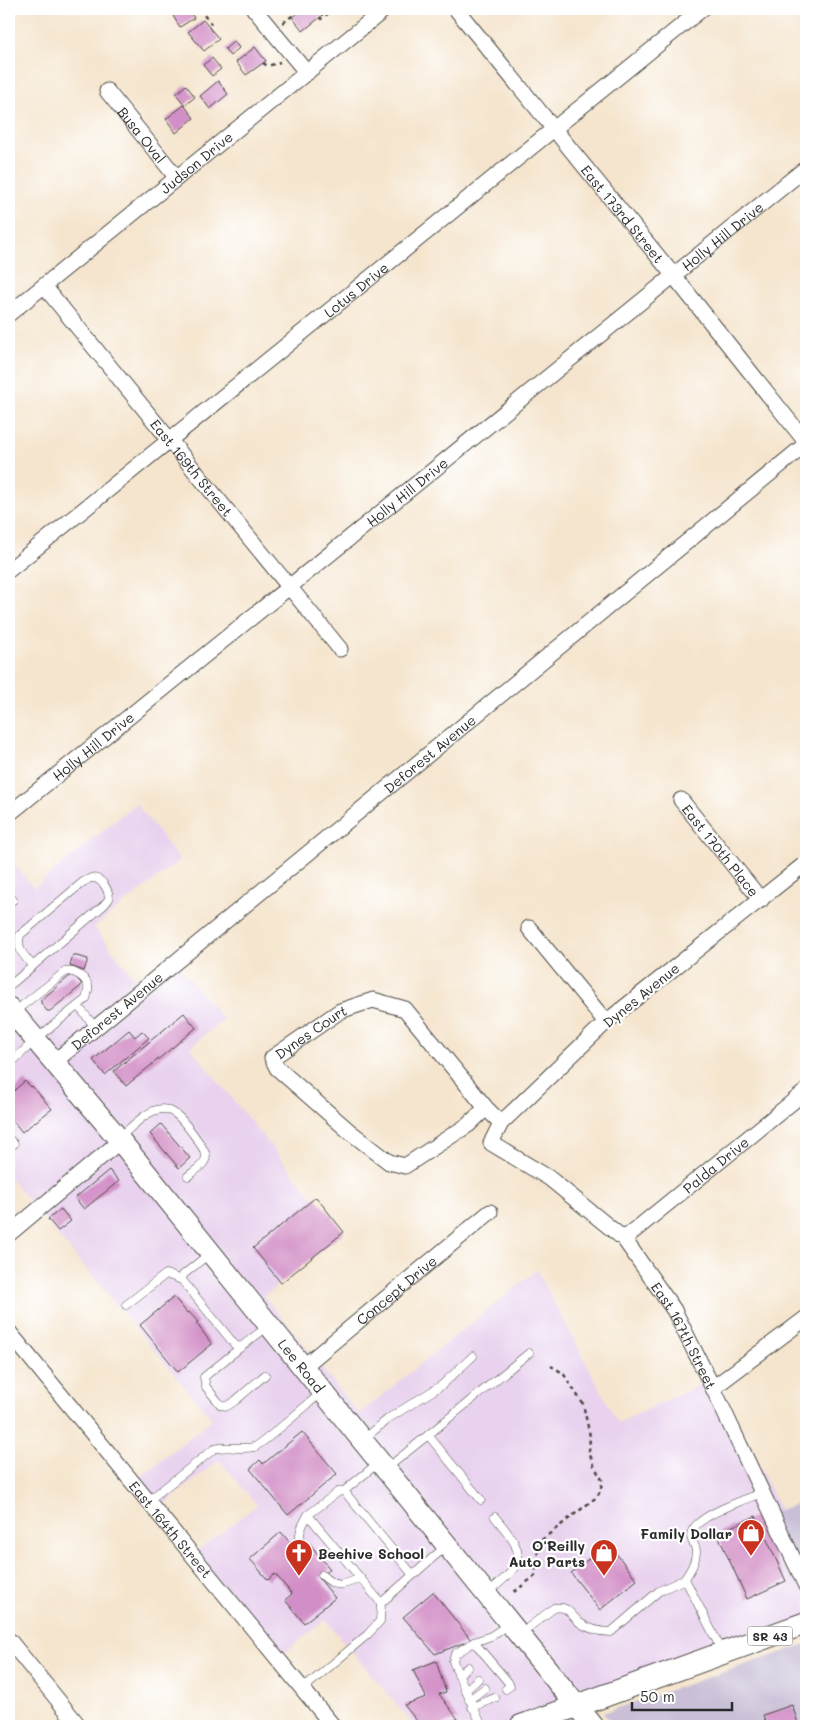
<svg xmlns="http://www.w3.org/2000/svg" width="815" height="1735" font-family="Mali,sans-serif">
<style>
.built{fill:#e8d2ee}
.industrial{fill:#c9bfd7}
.building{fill:#d28ec6}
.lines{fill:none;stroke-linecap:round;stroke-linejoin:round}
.service-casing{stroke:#494743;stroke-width:9}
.minor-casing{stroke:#494743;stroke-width:17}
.secondary-casing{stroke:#494743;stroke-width:23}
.primary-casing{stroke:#494743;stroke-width:24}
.path{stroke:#494743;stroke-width:2.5;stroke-dasharray:4 4;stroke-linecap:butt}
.service{stroke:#fff;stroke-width:8}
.minor{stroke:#fff;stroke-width:15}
.secondary{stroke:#fff;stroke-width:21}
.primary{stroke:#fff;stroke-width:22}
.labels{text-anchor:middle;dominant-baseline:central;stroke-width:4.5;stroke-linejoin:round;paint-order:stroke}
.shield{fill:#fff;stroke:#6b6b6b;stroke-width:1}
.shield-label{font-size:12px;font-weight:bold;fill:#2b2b2b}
.street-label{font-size:14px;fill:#2b2b2b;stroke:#fff}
.poi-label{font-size:14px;font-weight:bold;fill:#2b2b2b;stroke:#fff;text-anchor:end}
</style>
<rect width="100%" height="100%" fill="#fff"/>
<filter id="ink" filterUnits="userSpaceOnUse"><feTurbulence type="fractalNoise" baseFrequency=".02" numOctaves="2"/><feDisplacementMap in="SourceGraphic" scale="10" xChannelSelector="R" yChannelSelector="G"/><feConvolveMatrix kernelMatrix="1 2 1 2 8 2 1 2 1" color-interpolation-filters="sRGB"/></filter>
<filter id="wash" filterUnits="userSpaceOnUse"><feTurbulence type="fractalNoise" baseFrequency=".0096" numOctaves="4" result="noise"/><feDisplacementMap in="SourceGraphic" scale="20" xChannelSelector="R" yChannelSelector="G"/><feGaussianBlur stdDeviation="1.12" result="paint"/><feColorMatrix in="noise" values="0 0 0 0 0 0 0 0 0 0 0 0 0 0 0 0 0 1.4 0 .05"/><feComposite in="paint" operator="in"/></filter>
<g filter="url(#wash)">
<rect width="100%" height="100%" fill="#f5e5ce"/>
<path class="built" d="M136 803 180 860 94 927 139 984 173 959 223 1020 190 1047 342 1233 264 1296 359 1414 537 1270 618 1423 717 1377 806 1564V1623L577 1706 593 1726H415L325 1620 277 1659 192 1555 257 1505 219 1460 156 1511 133 1483 212 1419 9 1177V858L34 888Z"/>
<g class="industrial">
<path d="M806 1500V1586L772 1513Z"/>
<path d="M806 1644V1726H614L603 1713Z"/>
</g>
<g id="blocks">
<g class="building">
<path d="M183 9H188L194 18 180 27 173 16Z"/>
<path d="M303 9H318L323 15 303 31 292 17Z"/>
<path d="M203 20 219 39 204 51 188 32Z"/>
<path d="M234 41 239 48 230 56 225 49Z"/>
<path d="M255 47 266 61 246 75 236 62Z"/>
<path d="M212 58 221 69 212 76 203 65Z"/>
<path d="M218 81 228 94 210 109 200 96Z"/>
<path d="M186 85 195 97 185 105 176 94Z"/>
<path d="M184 105 194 118 176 133 166 119Z"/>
<path d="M73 955 88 959 84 971 70 966Z"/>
<path d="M71 975 75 976 81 983V986L50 1011H47L41 1003V1000Z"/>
<path d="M184 1013 196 1028 126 1086 114 1071Z"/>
<path d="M129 1030 135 1037 142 1031 149 1038 105 1075 93 1060Z"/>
<path d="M25 1081 31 1087 32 1086 52 1109 22 1132 9 1116V1095Z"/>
<path d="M161 1124 190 1158 179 1168 150 1134Z"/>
<path d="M109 1170 119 1181 84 1209 75 1198Z"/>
<path d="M316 1197 344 1232 281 1283 253 1248Z"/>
<path d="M61 1209 71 1221 58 1231 48 1219Z"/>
<path d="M174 1297 187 1313 189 1312 198 1322 196 1323 212 1344 178 1372 140 1325Z"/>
<path d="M302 1432 337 1474 288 1515 250 1469 260 1460 263 1464Z"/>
<path d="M756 1516 786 1581 747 1599 717 1533Z"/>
<path d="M281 1532 298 1552 309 1543 330 1569 319 1578 335 1598 304 1623 285 1600 292 1594 275 1574 268 1580 250 1559Z"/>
<path d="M608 1543 637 1580 600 1610 571 1573Z"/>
<path d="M433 1592 471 1640 435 1654 403 1617Z"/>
<path d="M436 1661 446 1692 439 1694 458 1719 438 1726H421L404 1705 426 1697 413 1670Z"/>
<path d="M792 1705 799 1726H767L763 1715Z"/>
</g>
</g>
</g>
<g filter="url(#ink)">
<use href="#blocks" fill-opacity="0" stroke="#494743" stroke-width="1"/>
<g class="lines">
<defs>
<g id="service">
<path d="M9 895 13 900"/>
<path d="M9 986 14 982 104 905 109 899C109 890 102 877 91 878 88 879 86 881 83 882L20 935C17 951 23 954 33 966"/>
<path d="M78 1006 96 1028"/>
<path d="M9 1065 35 1040 86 999C87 995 89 990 88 986 85 976 73 970 65 972L14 1012"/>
<path d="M120 1137C131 1128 146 1110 162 1109 168 1109 175 1113 179 1117 185 1123 205 1148 206 1156 206 1165 194 1171 188 1176"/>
<path d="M9 1139 14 1144"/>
<path d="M209 1254 183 1275 182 1280 235 1345 241 1347 268 1326"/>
<path d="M126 1305 166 1274 182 1280"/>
<path d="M241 1347 204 1377 206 1387 221 1405 227 1406 235 1401 265 1375"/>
<path d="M428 1435 529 1353"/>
<path d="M364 1439 389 1418 442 1385 473 1356"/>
<path d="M386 1469 428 1435 481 1500"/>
<path d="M344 1491 378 1463"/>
<path d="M148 1501 214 1449C227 1445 240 1450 254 1447 262 1445 311 1401 321 1393"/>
<path d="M302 1549C297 1535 301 1527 308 1515"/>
<path d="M322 1575C336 1589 344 1585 360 1578"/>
<path d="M684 1580C690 1571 696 1562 696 1551 696 1546 691 1541 691 1536 690 1517 747 1499 762 1493"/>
<path d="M488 1593C496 1585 508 1577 514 1568 527 1551 505 1530 495 1517"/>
<path d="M381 1603 445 1547"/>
<path d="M520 1634 554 1608C569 1605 570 1615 580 1623 589 1629 600 1632 611 1632L659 1591 685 1579 722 1651"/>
<path d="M474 1642 508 1682 510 1686 506 1689"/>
<path d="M458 1675 468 1667"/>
<path d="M303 1689 367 1635 380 1621 381 1603 308 1515 338 1492 344 1491 413 1575"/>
<path d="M465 1691 478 1679"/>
<path d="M469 1700 485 1688"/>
<path d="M472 1707 495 1698"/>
<path d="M482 1726 456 1669 453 1661 455 1654 474 1642 491 1636 509 1624"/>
</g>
<g id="minor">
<path d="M254 9 307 73"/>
<path id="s1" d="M456 9 674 276 806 442"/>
<path id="s2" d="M107 91 177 178"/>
<path id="s3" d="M44 286 340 649"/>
<path id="s4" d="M9 314 385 9"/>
<path id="s5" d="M9 570 702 9"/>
<path id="s6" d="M681 800 761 900"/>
<path id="s7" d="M9 814 806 168"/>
<path id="s8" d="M806 863 606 1022 501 1123 491 1143 549 1178 624 1239 674 1310 713 1388 806 1586"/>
<path d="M529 928 606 1022"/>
<path id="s9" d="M54 1062 806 444"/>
<path id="s10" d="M486 1108 468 1125 405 1166 389 1162 349 1131 277 1068 272 1058 340 1011 373 1000 405 1009 486 1108 501 1123"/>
<path d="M9 1234 120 1141"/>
<path id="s11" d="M624 1239 806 1091"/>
<path id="s12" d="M9 1332 333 1726"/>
<path id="s13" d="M303 1367 490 1212"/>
<path d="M713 1388 806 1318"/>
<path d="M9 1640 79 1726"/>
</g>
<g id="secondary">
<path id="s14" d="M9 1008 118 1138 593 1726"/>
</g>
<path id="primary" d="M521 1726 806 1623"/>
</defs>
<use href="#service" class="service-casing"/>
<use href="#minor" class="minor-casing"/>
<use href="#secondary" class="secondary-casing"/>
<use href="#primary" class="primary-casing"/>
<g class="path">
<path d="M199 9 212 25 209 28"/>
<path d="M320 17 321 19 334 9"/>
<path d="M283 23 301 9"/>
<path d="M263 63 268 66 280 62"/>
<path d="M514 1592 535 1576 539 1542 598 1496 603 1481 595 1468 589 1452 590 1436 583 1404 563 1373 551 1366"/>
</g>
<use href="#service" class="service"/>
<use href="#minor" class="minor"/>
<use href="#secondary" class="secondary"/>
<use href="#primary" class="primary"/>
</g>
</g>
<defs>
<symbol id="shop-pin" viewBox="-11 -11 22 30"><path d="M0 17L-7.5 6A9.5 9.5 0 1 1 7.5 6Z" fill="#c8321e" stroke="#fff"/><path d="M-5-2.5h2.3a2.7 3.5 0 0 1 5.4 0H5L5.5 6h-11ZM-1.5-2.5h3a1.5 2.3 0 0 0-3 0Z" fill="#fff"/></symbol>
<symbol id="church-pin" viewBox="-11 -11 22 30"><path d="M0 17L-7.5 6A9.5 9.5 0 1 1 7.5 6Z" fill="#c8321e" stroke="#fff"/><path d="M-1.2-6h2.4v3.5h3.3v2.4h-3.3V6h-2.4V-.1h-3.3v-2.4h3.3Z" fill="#fff"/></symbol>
</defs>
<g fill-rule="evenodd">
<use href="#shop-pin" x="735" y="1517" width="32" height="43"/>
<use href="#church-pin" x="283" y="1537" width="32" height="43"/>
<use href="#shop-pin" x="588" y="1537" width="32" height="43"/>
</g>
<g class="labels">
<rect class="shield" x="747.5" y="1626.5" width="45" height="19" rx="4"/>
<g class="shield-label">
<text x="770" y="1636">SR 43</text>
</g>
<g class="street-label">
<text stroke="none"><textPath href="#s2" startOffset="56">Busa Oval</textPath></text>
<text stroke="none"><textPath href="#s4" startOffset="241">Judson Drive</textPath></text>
<text stroke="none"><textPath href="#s1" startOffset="264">East 173rd Street</textPath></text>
<text stroke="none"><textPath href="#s7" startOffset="918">Holly Hill Drive</textPath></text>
<text stroke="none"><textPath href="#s5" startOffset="446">Lotus Drive</textPath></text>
<text stroke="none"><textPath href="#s3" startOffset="234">East 169th Street</textPath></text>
<text stroke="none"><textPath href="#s7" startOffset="512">Holly Hill Drive</textPath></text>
<text stroke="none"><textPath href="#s7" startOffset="108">Holly Hill Drive</textPath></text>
<text stroke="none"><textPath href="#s9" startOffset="486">Deforest Avenue</textPath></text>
<text stroke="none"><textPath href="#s6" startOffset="64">East 170th Place</textPath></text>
<text transform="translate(641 995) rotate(-39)">Dynes Avenue</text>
<text stroke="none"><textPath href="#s9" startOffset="81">Deforest Avenue</textPath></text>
<text stroke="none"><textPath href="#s10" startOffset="321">Dynes Court</textPath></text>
<text stroke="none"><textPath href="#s11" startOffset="118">Palda Drive</textPath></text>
<text stroke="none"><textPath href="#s13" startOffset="121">Concept Drive</textPath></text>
<text stroke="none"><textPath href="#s8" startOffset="702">East 167th Street</textPath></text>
<text stroke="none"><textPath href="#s14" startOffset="462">Lee Road</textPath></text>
<text stroke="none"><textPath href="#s12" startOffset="255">East 164th Street</textPath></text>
</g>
<g class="poi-label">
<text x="732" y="1533">Family Dollar</text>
<text x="585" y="1545">O'Reilly<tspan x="585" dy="16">Auto Parts</tspan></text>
<text x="318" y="1553" text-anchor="start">Beehive School</text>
</g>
</g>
<rect width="815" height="1735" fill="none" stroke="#fff" stroke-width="30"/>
<path d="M632 1702v8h100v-8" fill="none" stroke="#2b2b2b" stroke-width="2.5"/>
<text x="640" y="1702" font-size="15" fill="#2b2b2b" stroke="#ffffff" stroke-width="4" paint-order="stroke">50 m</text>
</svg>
